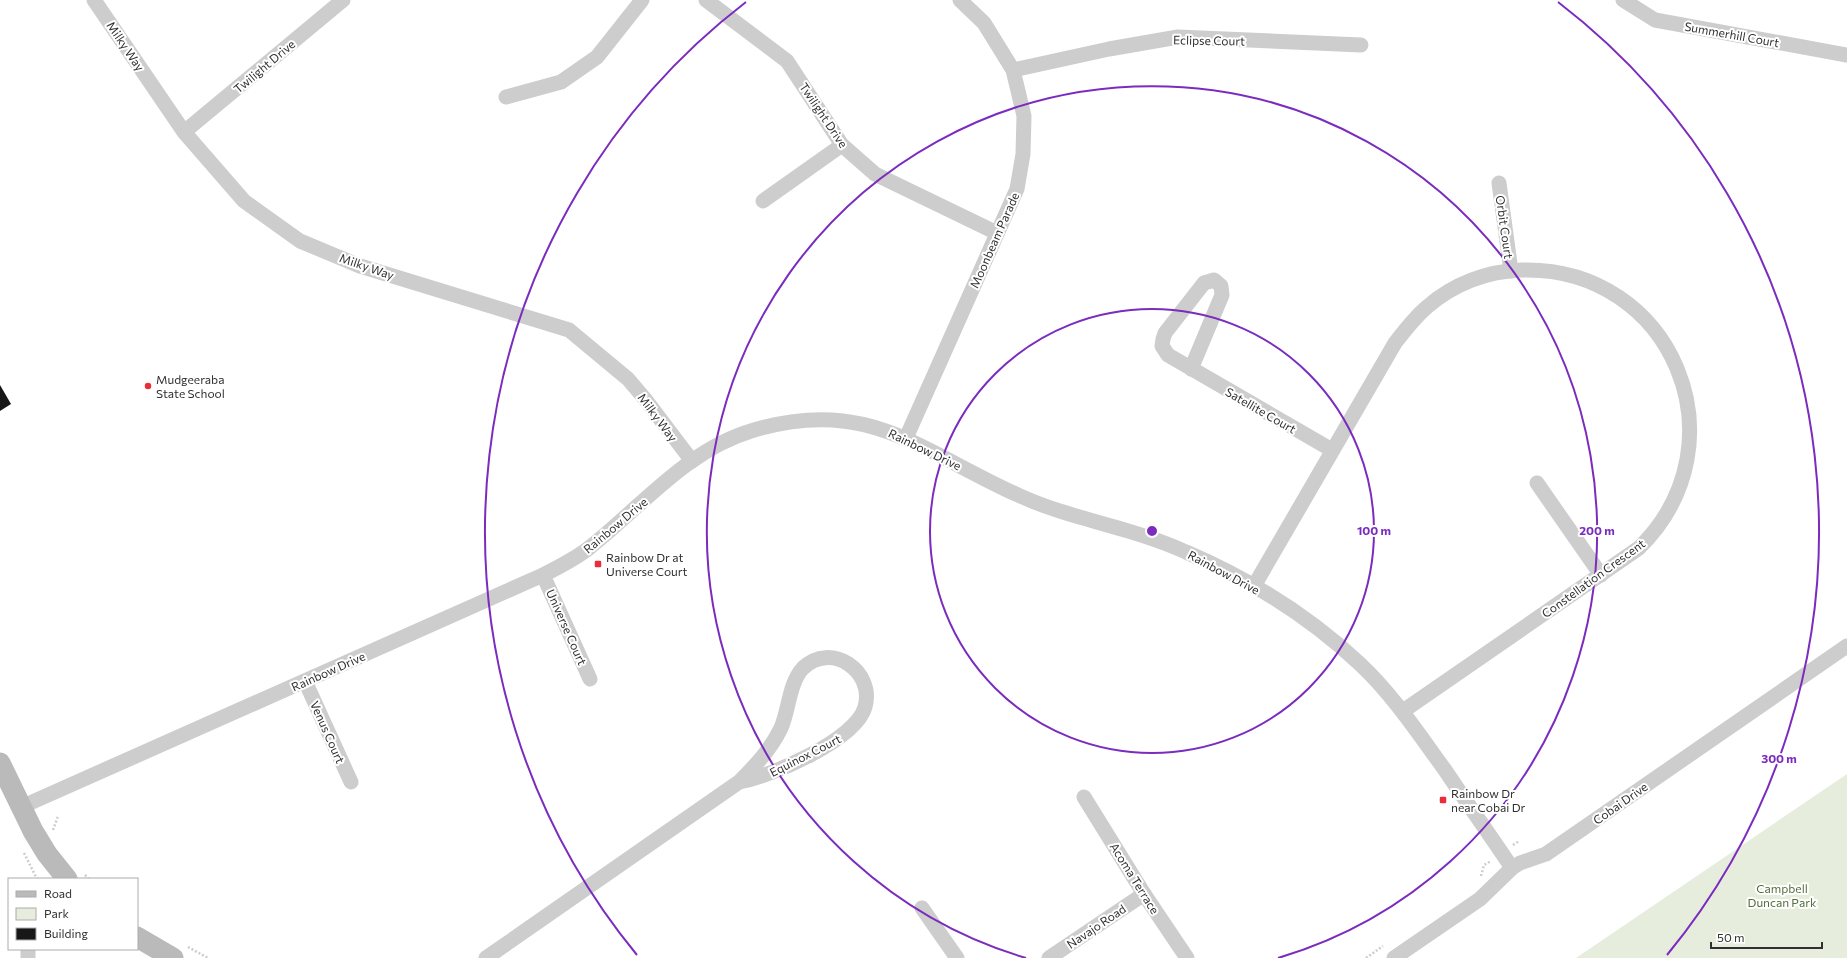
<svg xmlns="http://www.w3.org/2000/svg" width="1847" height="958" font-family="Commissioner,sans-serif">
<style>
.park{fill:#e6eddd}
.building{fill:#171717}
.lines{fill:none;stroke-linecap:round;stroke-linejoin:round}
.path{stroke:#cdcdcd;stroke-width:2.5;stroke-dasharray:2 2;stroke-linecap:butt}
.street{stroke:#cdcdcd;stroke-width:15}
.secondary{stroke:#bababa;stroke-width:21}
.ring{fill:none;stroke:#7b2cbf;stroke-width:2}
.poi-dot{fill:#eb2d3b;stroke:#fff;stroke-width:1.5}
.labels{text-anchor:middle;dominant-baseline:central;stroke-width:4;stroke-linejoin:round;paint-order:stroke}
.street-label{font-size:12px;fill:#303030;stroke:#fff}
.poi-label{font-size:12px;fill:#303030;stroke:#fff;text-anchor:start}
.park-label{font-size:12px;fill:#536d3b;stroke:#fff}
.centre{fill:#7b2cbf;stroke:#fff;stroke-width:2}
.ring-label{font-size:12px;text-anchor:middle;font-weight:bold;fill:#7b2cbf;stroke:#fff;stroke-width:4;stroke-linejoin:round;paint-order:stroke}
</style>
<rect width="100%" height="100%" fill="#fff"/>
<path class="park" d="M1847 774V958H1576Z"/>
<path class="building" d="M0 385 11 404 0 411Z"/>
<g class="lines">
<g class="path">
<path d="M53 830 58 816"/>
<path d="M1513 845 1519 841"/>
<path d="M24 853 37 879"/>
<path d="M85 875 89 879"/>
<path d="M1481 876 1484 865 1491 861"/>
<path d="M188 947 208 958"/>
<path d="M1366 958 1383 946"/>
</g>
<g class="street">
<path d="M94 0 184 132 244 201 300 241 360 266 569 330 628 379 645 399 692 461"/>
<path d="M706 0 787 61 842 145 875 174 997 233"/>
<path d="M1623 0 1655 20 1847 55"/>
<path d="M1013 70 1109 49 1178 37 1361 45"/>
<path d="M506 97 561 82 597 57 642 0"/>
<path d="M184 132 343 0"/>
<path d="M1499 183 1511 271"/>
<path d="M763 201 842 145"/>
<path d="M1191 369 1222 295 1221 286 1214 280 1204 283 1165 333 1163 339 1162 346 1168 355 1332 450"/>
<path d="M906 438 1017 189 1023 154 1024 116 1013 70 984 23 960 0"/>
<path d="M1537 483 1601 575"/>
<path d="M543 575 590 679"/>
<path d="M1254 586 1395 343C1405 330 1415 317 1427 307 1453 284 1487 271 1522 270 1672 266 1746 443 1639 548L1403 711"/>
<path d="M305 681 351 782"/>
<path d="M1084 797 1144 894 1187 958"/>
<path d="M21 807 543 575C559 567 575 559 589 548 640 508 687 450 751 431 867 395 920 451 1018 495 1072 520 1132 527 1186 552 1249 579 1310 617 1360 664 1393 695 1418 733 1445 770 1467 803 1490 835 1512 868"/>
<path d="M922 908 957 958"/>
<path d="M28 958V949"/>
<path d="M486 958 739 782C755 766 771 749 781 728 789 710 789 683 803 668 831 641 875 671 865 707 856 740 770 777 739 782"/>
<path d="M1049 958 1144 894"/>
<path d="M1394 958 1480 899 1512 868 1520 863 1546 854 1847 646"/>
</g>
<g class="secondary">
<path d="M0 763 33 831 47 854 67 879"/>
<path d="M137 937 173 958"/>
</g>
</g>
<g class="ring">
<circle cx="1152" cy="531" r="222"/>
<path d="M1026 958A445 445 0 1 1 1278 958"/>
<path d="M637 955A667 667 0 0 1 746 2M1558 2A667 667 0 0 1 1667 955"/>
</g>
<g class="poi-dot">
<circle cx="148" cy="386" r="4"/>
<rect x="594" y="560" width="8" height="8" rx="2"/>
<rect x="1439" y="796" width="8" height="8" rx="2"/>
</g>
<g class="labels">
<g class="street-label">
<text transform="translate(1732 34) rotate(10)">Summerhill Court</text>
<text transform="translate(1209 40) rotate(1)">Eclipse Court</text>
<text transform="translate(126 46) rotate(56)">Milky Way</text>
<text transform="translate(264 66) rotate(-40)">Twilight Drive</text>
<text transform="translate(824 115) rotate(56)">Twilight Drive</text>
<text transform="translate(1505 227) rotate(82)">Orbit Court</text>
<text transform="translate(994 240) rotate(-66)">Moonbeam Parade</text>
<text transform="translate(367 266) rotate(19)">Milky Way</text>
<text transform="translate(1261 410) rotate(30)">Satellite Court</text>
<text transform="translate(658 417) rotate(53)">Milky Way</text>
<text transform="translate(925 449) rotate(26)">Rainbow Drive</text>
<text transform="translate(615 525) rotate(-40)">Rainbow Drive</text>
<text transform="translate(1224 572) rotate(28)">Rainbow Drive</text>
<text transform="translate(1593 578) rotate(-36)">Constellation Crescent</text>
<text transform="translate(567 627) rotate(66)">Universe Court</text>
<text transform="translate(328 671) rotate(-24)">Rainbow Drive</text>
<text transform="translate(328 732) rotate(66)">Venus Court</text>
<text transform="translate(805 755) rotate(-27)">Equinox Court</text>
<text transform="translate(1620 803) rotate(-35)">Cobai Drive</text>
<text transform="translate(1135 878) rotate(58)">Acoma Terrace</text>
<text transform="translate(1096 926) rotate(-34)">Navajo Road</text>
</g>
<g class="poi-label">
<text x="156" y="379">Mudgeeraba<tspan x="156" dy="14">State School</tspan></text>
<text x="606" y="557">Rainbow Dr at<tspan x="606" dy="14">Universe Court</tspan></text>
<text x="1451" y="793">Rainbow Dr<tspan x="1451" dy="14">near Cobai Dr</tspan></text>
</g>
<g class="park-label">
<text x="1782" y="888">Campbell<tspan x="1782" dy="14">Duncan Park</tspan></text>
</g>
</g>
<circle cx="1152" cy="531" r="6" class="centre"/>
<g class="ring-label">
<text x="1374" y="535">100 m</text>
<text x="1597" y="535">200 m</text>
<text x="1779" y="763">300 m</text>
</g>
<rect x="8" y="878" width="130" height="72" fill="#ffffff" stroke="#acacac"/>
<rect x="16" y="891" width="20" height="6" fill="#bababa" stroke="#acacac"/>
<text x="44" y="898" font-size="12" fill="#303030">Road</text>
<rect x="16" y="908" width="20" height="12" fill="#e6eddd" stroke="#acacac"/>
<text x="44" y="918" font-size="12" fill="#303030">Park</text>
<rect x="16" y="928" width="20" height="12" fill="#171717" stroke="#acacac"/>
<text x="44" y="938" font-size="12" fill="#303030">Building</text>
<path d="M1711 942v6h111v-6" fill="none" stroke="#303030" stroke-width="2"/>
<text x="1717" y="942" font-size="12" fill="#303030" stroke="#ffffff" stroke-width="3" paint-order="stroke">50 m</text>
</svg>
